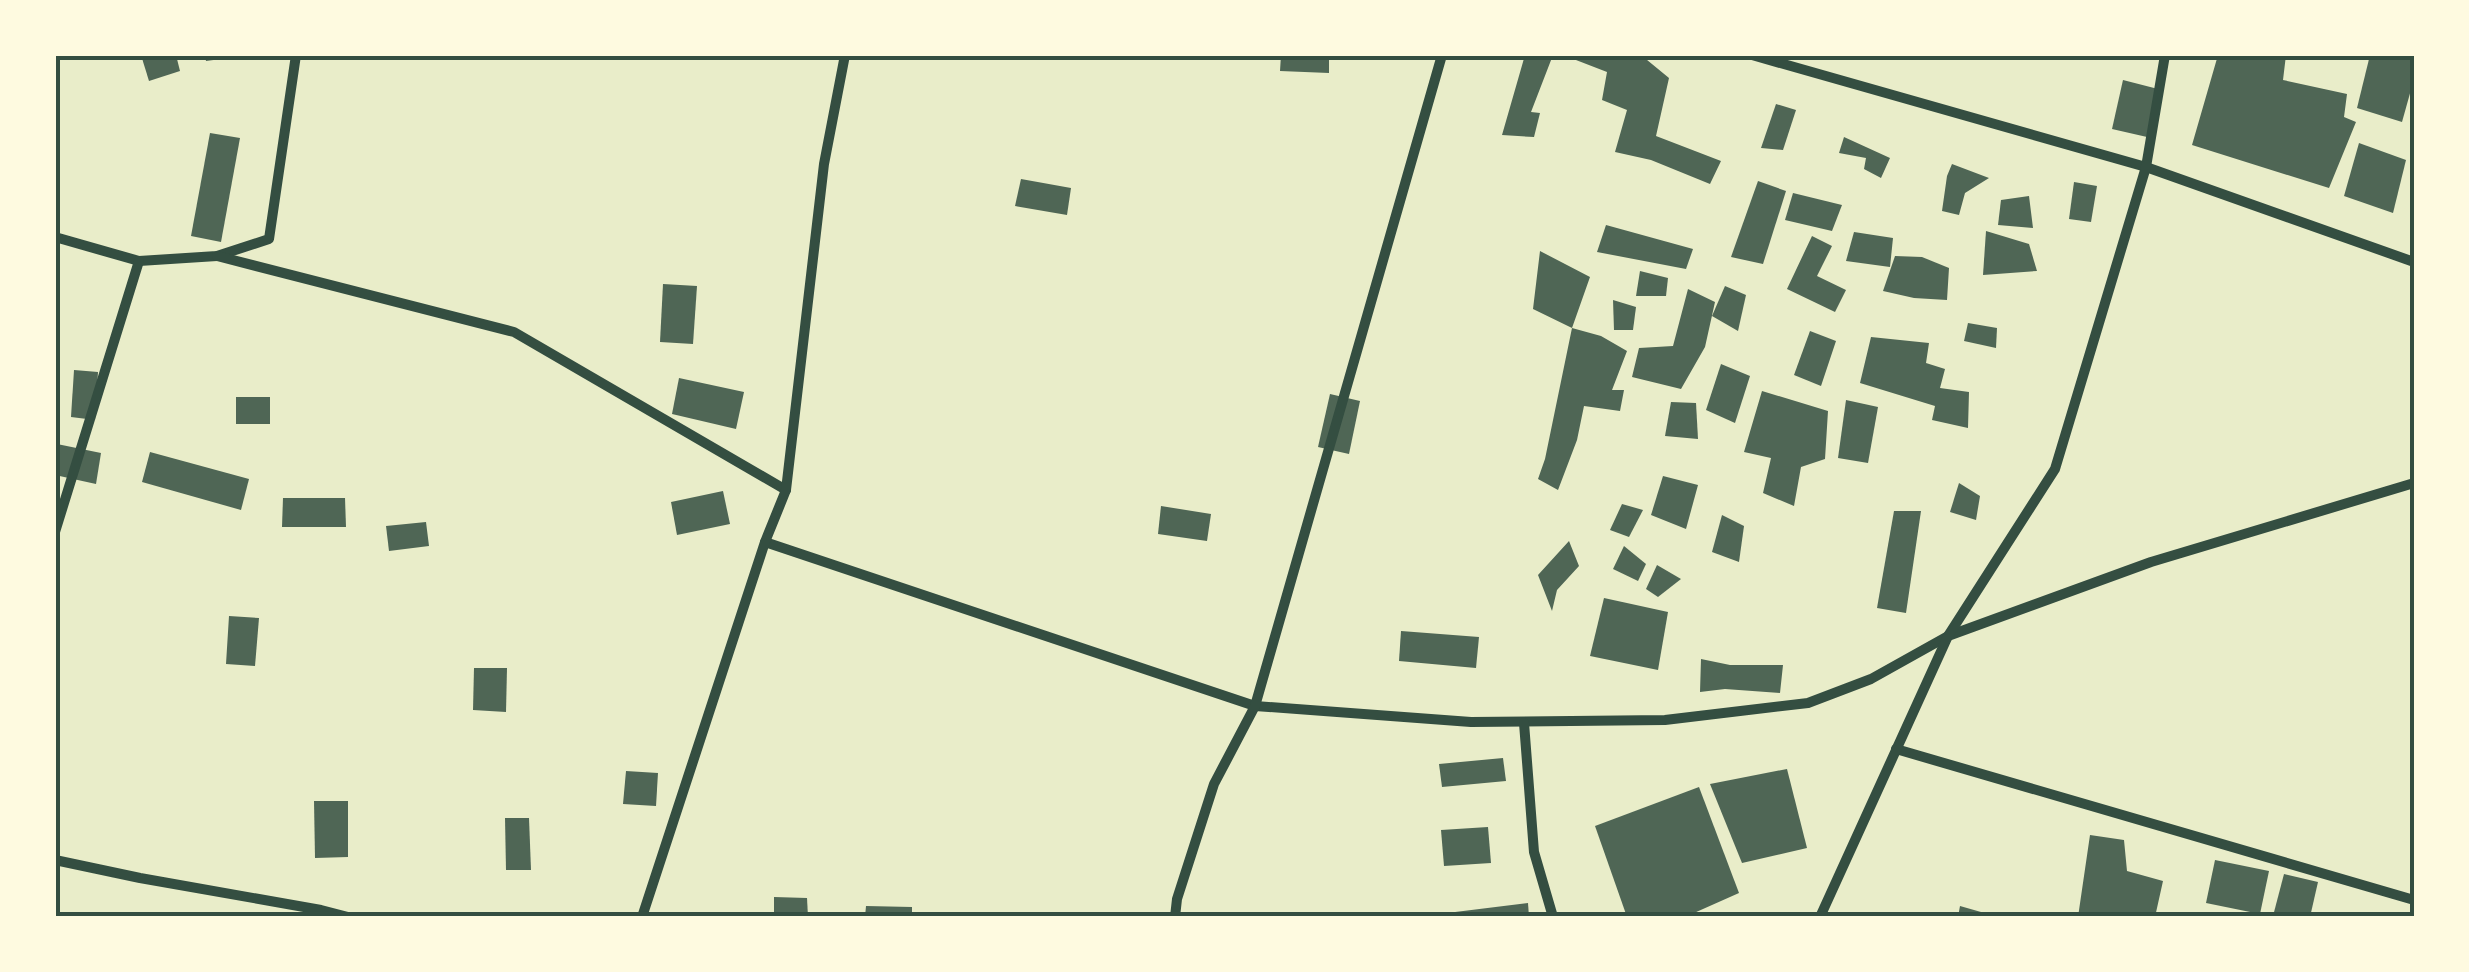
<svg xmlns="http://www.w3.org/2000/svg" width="2469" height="972" font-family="Manrope,sans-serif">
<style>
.building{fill:#4f6655}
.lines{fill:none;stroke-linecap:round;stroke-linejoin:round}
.minor{stroke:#344e41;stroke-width:10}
.neatline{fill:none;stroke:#344e41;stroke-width:4}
</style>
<rect width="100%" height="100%" fill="#e9edc9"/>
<g class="building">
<path d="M141 55H176L180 71 149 81Z"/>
<path d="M205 55H236V57L206 61Z"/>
<path d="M1281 55H1329V73L1280 71Z"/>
<path d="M1525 55H1553L1531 112 1540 113 1534 137 1502 135Z"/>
<path d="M1563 55H1641L1669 78 1656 136 1721 161 1710 184 1651 160 1615 152 1627 110 1602 100 1607 72Z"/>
<path d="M2218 55H2286L2283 80 2347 94 2344 117 2356 122 2329 188 2192 145Z"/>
<path d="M2370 55H2414V79L2402 122 2357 108Z"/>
<path d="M2123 80 2158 89 2147 137 2112 129Z"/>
<path d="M1776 104 1796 110 1783 150 1761 148Z"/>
<path d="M210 133 240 138 221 242 191 236Z"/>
<path d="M1844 137 1890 158 1881 178 1864 169 1866 158 1839 153Z"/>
<path d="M2359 143 2406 160 2393 213 2344 196Z"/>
<path d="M1952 164 1989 178 1965 193 1959 215 1942 211 1947 176Z"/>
<path d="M1021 179 1071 188 1067 215 1015 206Z"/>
<path d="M1758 181 1786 191 1763 264 1731 257Z"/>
<path d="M2074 182 2097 186 2091 222 2069 219Z"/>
<path d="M1793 193 1842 205 1832 231 1785 220Z"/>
<path d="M2029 196 2033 228 1998 225 2001 200Z"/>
<path d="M1606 225 1693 249 1686 269 1597 252Z"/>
<path d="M1986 231 2029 244 2037 271 1983 275Z"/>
<path d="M1854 232 1893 238 1890 267 1846 261Z"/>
<path d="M1812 236 1832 246 1817 276 1846 290 1835 312 1787 289Z"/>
<path d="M1540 251 1590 277 1572 328 1601 336 1627 351 1612 390H1624L1620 411 1584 406 1577 440 1558 490 1538 479 1545 459 1572 328 1533 309Z"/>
<path d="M1895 256 1922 257 1949 268 1947 300 1914 298 1883 291Z"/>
<path d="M1640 271 1668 278 1666 296H1636Z"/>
<path d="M663 284 697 286 693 344 660 342Z"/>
<path d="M1725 286 1746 295 1738 331 1712 316Z"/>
<path d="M1688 289 1715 302 1705 347 1681 389 1632 377 1639 348 1673 346Z"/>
<path d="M1613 300 1636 307 1633 330H1614Z"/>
<path d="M1968 323 1997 328 1996 348 1964 341Z"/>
<path d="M1810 331 1836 341 1821 386 1794 375Z"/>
<path d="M1871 337 1929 343 1926 363 1945 369 1940 388 1969 392 1968 428 1932 420 1935 406 1860 383Z"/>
<path d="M1721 364 1750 376 1735 423 1706 410Z"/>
<path d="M74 370 98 372 95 420 71 417Z"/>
<path d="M679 378 744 392 736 429 672 414Z"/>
<path d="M1762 391 1828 411 1825 459 1801 467 1794 506 1763 493 1771 458 1744 452Z"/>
<path d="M1330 394 1360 401 1349 454 1318 447Z"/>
<rect x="236" y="397" width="34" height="27"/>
<path d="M1846 400 1878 407 1868 463 1838 458Z"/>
<path d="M1671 402 1696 403 1698 439 1665 436Z"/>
<path d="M57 444 101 453 96 484 55 475Z"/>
<path d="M150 452 249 479 241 510 142 482Z"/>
<path d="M1663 476 1698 485 1686 529 1651 515Z"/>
<path d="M1959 483 1980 496 1976 520 1950 512Z"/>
<path d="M723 491 730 524 677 535 671 502Z"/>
<path d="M283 498H345L346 527H282Z"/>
<path d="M1622 504 1643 510 1629 537 1610 530Z"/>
<path d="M1161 506 1211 514 1207 541 1158 534Z"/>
<path d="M1894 511H1921L1906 613 1877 608Z"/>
<path d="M1722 515 1744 526 1739 562 1712 552Z"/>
<path d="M426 522 429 546 389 551 386 526Z"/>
<path d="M1569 541 1579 566 1557 590 1552 611 1538 575Z"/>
<path d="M1624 546 1646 564 1638 581 1613 569Z"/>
<path d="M1657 565 1681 579 1658 597 1646 589Z"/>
<path d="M1604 598 1668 612 1658 670 1590 656Z"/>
<path d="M229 616 259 618 255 666 226 664Z"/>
<path d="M1401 631 1479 637 1476 668 1399 661Z"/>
<path d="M1701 659 1730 665H1783L1780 693 1725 689 1700 692Z"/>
<path d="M474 668H507L506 712 473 710Z"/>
<path d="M1503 758 1506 781 1442 787 1439 764Z"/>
<path d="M1787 769 1807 848 1742 863 1710 784Z"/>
<path d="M626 771 658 773 656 806 623 804Z"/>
<path d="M1699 787 1739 893 1685 917H1627L1595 826Z"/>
<path d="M314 801H348V857L315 858Z"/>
<path d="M505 818H529L531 870H506Z"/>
<path d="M1488 827 1491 863 1444 866 1441 830Z"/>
<path d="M2090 835 2124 840 2127 871 2163 881 2155 917H2078Z"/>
<path d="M2215 860 2269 871 2260 914 2206 903Z"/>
<path d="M2284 874 2318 882 2310 917 2273 916Z"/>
<path d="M774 897 807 898 808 917H774Z"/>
<path d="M1528 903 1529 917H1447V913Z"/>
<path d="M866 906 912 907V917H865Z"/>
<path d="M1960 906 1995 916V917H1958Z"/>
</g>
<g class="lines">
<g class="minor">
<path d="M1752 55 2146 167 2414 262"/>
<path d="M55 237 139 261 217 256 269 239 296 55"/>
<path d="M217 256 514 332 786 490"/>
<path d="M55 532 139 261"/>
<path d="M765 542 1255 706 1471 722 1665 720 1808 703 1871 679 1948 636 2151 562 2414 483"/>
<path d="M1524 723 1534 852 1553 917"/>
<path d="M1896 749 2414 900"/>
<path d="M55 860 140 878 321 910 348 917"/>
<path d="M642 917 765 542 786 490 824 164 845 55"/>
<path d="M1175 917 1177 899 1214 784 1255 706 1442 55"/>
<path d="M1820 917 1948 636 2055 469 2146 167 2165 55"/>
</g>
</g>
<rect width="2469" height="972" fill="none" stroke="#fefae0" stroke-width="115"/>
<rect x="58" y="58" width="2354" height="856" class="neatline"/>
</svg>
